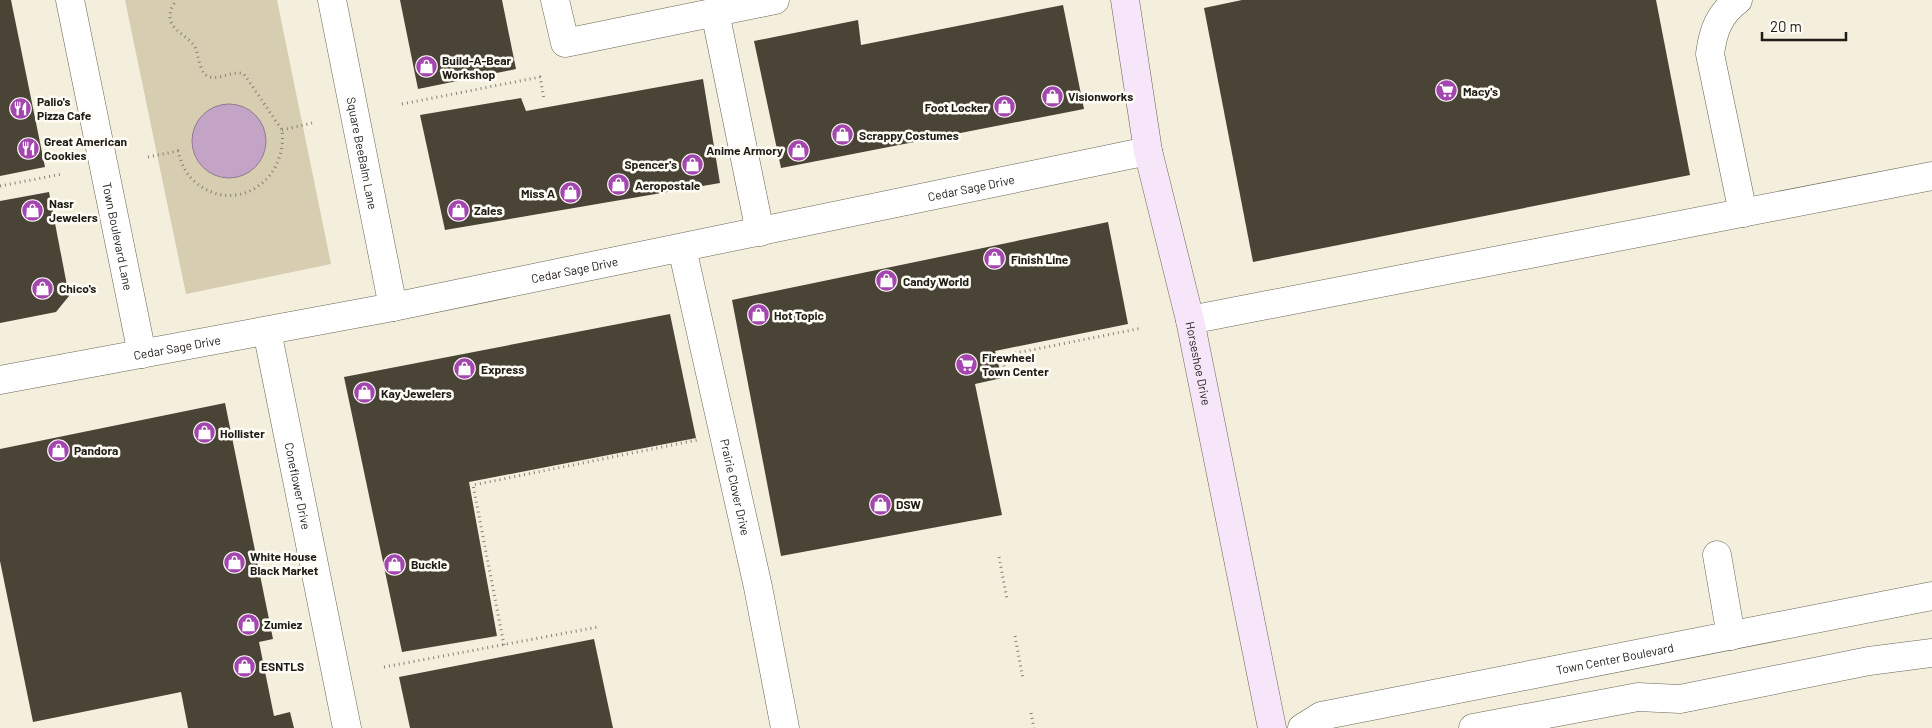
<svg xmlns="http://www.w3.org/2000/svg" width="1932" height="728" font-family="Barlow,sans-serif">
<style>
.green{fill:#d7cdb0}
.water{fill:#c3a3c6;stroke:#927a91}
.building{fill:#494436}
.lines{fill:none;stroke-linecap:round;stroke-linejoin:round}
.street-casing{stroke:#696455;stroke-width:29}
.secondary-casing{stroke:#696455;stroke-width:29}
.path{stroke:#848175;stroke-width:3;stroke-dasharray:1 4;stroke-linecap:butt}
.street{stroke:#fff;stroke-width:28}
.secondary{stroke:#f7e6f9;stroke-width:28}
.labels{text-anchor:middle;dominant-baseline:central;stroke-width:5;stroke-linejoin:round;paint-order:stroke}
.poi-label{font-size:12px;font-weight:bold;fill:#1e1c16;stroke:#fefcf5;text-anchor:start}
.street-label{font-size:12px;fill:#1e1c16;stroke:#fefcf5}
</style>
<rect width="100%" height="100%" fill="#f4eedd"/>
<path class="green" d="M125 0H277L331 264 186 294Z"/>
<circle class="water" cx="229" cy="141" r="37"/>
<g class="building">
<path d="M0 0H11L45 167 0 176Z"/>
<path d="M400 0H502L516 69 418 89Z"/>
<path d="M1242 0H1656L1690 175 1253 262 1204 8Z"/>
<path d="M1063 5 1084 109 781 168 754 41 858 20 861 45Z"/>
<path d="M703 79 720 183 445 230 420 115 521 98 526 111Z"/>
<path d="M49 192 69 296 56 312 0 323V201Z"/>
<path d="M1108 222 1128 324 995 351 1002 378 975 384 1002 515 781 556 732 300Z"/>
<path d="M670 314 696 438 469 482 497 636 402 652 344 377Z"/>
<path d="M225 403 273 639 259 642 274 716 290 712 294 728H188L181 692 33 722 0 561V449Z"/>
<path d="M594 639 613 728H410L399 677Z"/>
</g>
<g class="lines">
<defs>
<g id="street">
<path id="s1" d="M70 0 142 354"/>
<path id="s2" d="M332 0 393 307"/>
<path d="M555 0 565 43 775 0"/>
<path d="M1738 0C1719 14 1713 31 1710 54L1743 213"/>
<path d="M715 12 760 232"/>
<path id="s3" d="M682 248 758 587 785 728"/>
<path d="M1190 320 1932 176"/>
<path id="s4" d="M267 331 347 728"/>
<path id="s5" d="M0 380 393 307 1148 151"/>
<path d="M1717 555 1731 636"/>
<path id="s6" d="M1302 728 1321 716 1932 596"/>
<path d="M1473 728 1638 697 1680 699 1869 661 1932 653"/>
</g>
<g id="secondary">
<path id="s7" d="M1125 0 1148 151 1190 320 1272 728"/>
</g>
</defs>
<use href="#street" class="street-casing"/>
<use href="#secondary" class="secondary-casing"/>
<g class="path">
<path d="M402 104 540 77 544 99"/>
<path d="M282 130 312 123"/>
<path d="M148 157 178 151C181 162 185 173 194 181 234 217 288 181 282 130L244 74C232 70 221 80 210 77 199 75 199 55 195 47 189 37 175 32 171 22 168 13 172 7 176 0"/>
<path d="M0 186 62 174"/>
<path d="M1007 376 1001 356 1142 328"/>
<path d="M999 557 1007 599"/>
<path d="M1015 636 1023 679"/>
<path d="M504 645 473 485 697 440"/>
<path d="M384 667 598 627"/>
<path d="M1031 713 1034 728"/>
</g>
<use href="#street" class="street"/>
<use href="#secondary" class="secondary"/>
</g>
<defs>
<symbol id="shop-disc" viewBox="-11 -11 22 22"><circle r="9.5" fill="#a446af" stroke="#fefcf5"/><path d="M-5-2.5h2.3a2.7 3.5 0 0 1 5.4 0H5L5.5 6h-11ZM-1.5-2.5h3a1.5 2.3 0 0 0-3 0Z" fill="#fff"/></symbol>
<symbol id="supermarket-disc" viewBox="-11 -11 22 22"><circle r="9.5" fill="#a446af" stroke="#fefcf5"/><path d="M-6-5.5h2.5l.6 2H6L4.5 2H-2.5L-4.4-4H-6ZM-1.5 3.2a1.3 1.3 0 1 0 .1 0ZM3 3.2a1.3 1.3 0 1 0 .1 0Z" fill="#fff"/></symbol>
<symbol id="restaurant-disc" viewBox="-11 -11 22 22"><circle r="9.5" fill="#a446af" stroke="#fefcf5"/><path d="M-5-6h1v4h1v-4h1v4h1v-4h1v5L-1.5 .5V6h-2V.5L-5-1ZM5-6V6H3V1.5H1.5Q1.5-4 5-6Z" fill="#fff"/></symbol>
</defs>
<g fill-rule="evenodd">
<use href="#shop-disc" x="414" y="54" width="25" height="25"/>
<use href="#supermarket-disc" x="1434" y="78" width="25" height="25"/>
<use href="#shop-disc" x="1040" y="84" width="25" height="25"/>
<use href="#shop-disc" x="992" y="94" width="25" height="25"/>
<use href="#restaurant-disc" x="8" y="96" width="25" height="25"/>
<use href="#shop-disc" x="830" y="122" width="25" height="25"/>
<use href="#restaurant-disc" x="16" y="136" width="25" height="25"/>
<use href="#shop-disc" x="786" y="138" width="25" height="25"/>
<use href="#shop-disc" x="680" y="152" width="25" height="25"/>
<use href="#shop-disc" x="606" y="172" width="25" height="25"/>
<use href="#shop-disc" x="558" y="180" width="25" height="25"/>
<use href="#shop-disc" x="20" y="198" width="25" height="25"/>
<use href="#shop-disc" x="446" y="198" width="25" height="25"/>
<use href="#shop-disc" x="982" y="246" width="25" height="25"/>
<use href="#shop-disc" x="874" y="268" width="25" height="25"/>
<use href="#shop-disc" x="30" y="276" width="25" height="25"/>
<use href="#shop-disc" x="746" y="302" width="25" height="25"/>
<use href="#supermarket-disc" x="954" y="352" width="25" height="25"/>
<use href="#shop-disc" x="452" y="356" width="25" height="25"/>
<use href="#shop-disc" x="352" y="380" width="25" height="25"/>
<use href="#shop-disc" x="192" y="420" width="25" height="25"/>
<use href="#shop-disc" x="46" y="438" width="25" height="25"/>
<use href="#shop-disc" x="868" y="492" width="25" height="25"/>
<use href="#shop-disc" x="222" y="550" width="25" height="25"/>
<use href="#shop-disc" x="382" y="552" width="25" height="25"/>
<use href="#shop-disc" x="236" y="612" width="25" height="25"/>
<use href="#shop-disc" x="232" y="654" width="25" height="25"/>
</g>
<g class="labels">
<g class="poi-label">
<text x="442" y="60">Build-A-Bear<tspan x="442" dy="14">Workshop</tspan></text>
<text x="1463" y="91">Macy's</text>
<text x="1068" y="96">Visionworks</text>
<text x="37" y="101">Palio's<tspan x="37" dy="14">Pizza Cafe</tspan></text>
<text x="988" y="107" text-anchor="end">Foot Locker</text>
<text x="859" y="135">Scrappy Costumes</text>
<text x="44" y="141">Great American<tspan x="44" dy="14">Cookies</tspan></text>
<text x="783" y="150" text-anchor="end">Anime Armory</text>
<text x="677" y="164" text-anchor="end">Spencer's</text>
<text x="635" y="185">Aeropostale</text>
<text x="555" y="193" text-anchor="end">Miss A</text>
<text x="49" y="203">Nasr<tspan x="49" dy="14">Jewelers</tspan></text>
<text x="474" y="210">Zales</text>
<text x="1011" y="259">Finish Line</text>
<text x="903" y="281">Candy World</text>
<text x="59" y="288">Chico's</text>
<text x="774" y="315">Hot Topic</text>
<text x="982" y="357">Firewheel<tspan x="982" dy="14">Town Center</tspan></text>
<text x="481" y="369">Express</text>
<text x="381" y="393">Kay Jewelers</text>
<text x="220" y="433">Hollister</text>
<text x="74" y="450">Pandora</text>
<text x="896" y="504">DSW</text>
<text x="250" y="556">White House<tspan x="250" dy="14">Black Market</tspan></text>
<text x="411" y="564">Buckle</text>
<text x="264" y="624">Zumiez</text>
<text x="261" y="666">ESNTLS</text>
</g>
<g class="street-label">
<text stroke="none"><textPath href="#s2" startOffset="156">Square BeeBalm Lane</textPath></text>
<text stroke="none"><textPath href="#s5" startOffset="990">Cedar Sage Drive</textPath></text>
<text stroke="none"><textPath href="#s1" startOffset="241">Town Boulevard Lane</textPath></text>
<text stroke="none"><textPath href="#s5" startOffset="585">Cedar Sage Drive</textPath></text>
<text stroke="none"><textPath href="#s5" startOffset="180">Cedar Sage Drive</textPath></text>
<text stroke="none"><textPath href="#s7" startOffset="371">Horseshoe Drive</textPath></text>
<text stroke="none"><textPath href="#s4" startOffset="158">Coneflower Drive</textPath></text>
<text stroke="none"><textPath href="#s3" startOffset="245">Prairie Clover Drive</textPath></text>
<text stroke="none"><textPath href="#s6" startOffset="322">Town Center Boulevard</textPath></text>
</g>
</g>
<path d="M1762 32v8h84v-8" fill="none" stroke="#1e1c16" stroke-width="2.5"/>
<text x="1770" y="32" font-size="15" fill="#1e1c16" stroke="#fefcf5" stroke-width="4" paint-order="stroke">20 m</text>
</svg>
